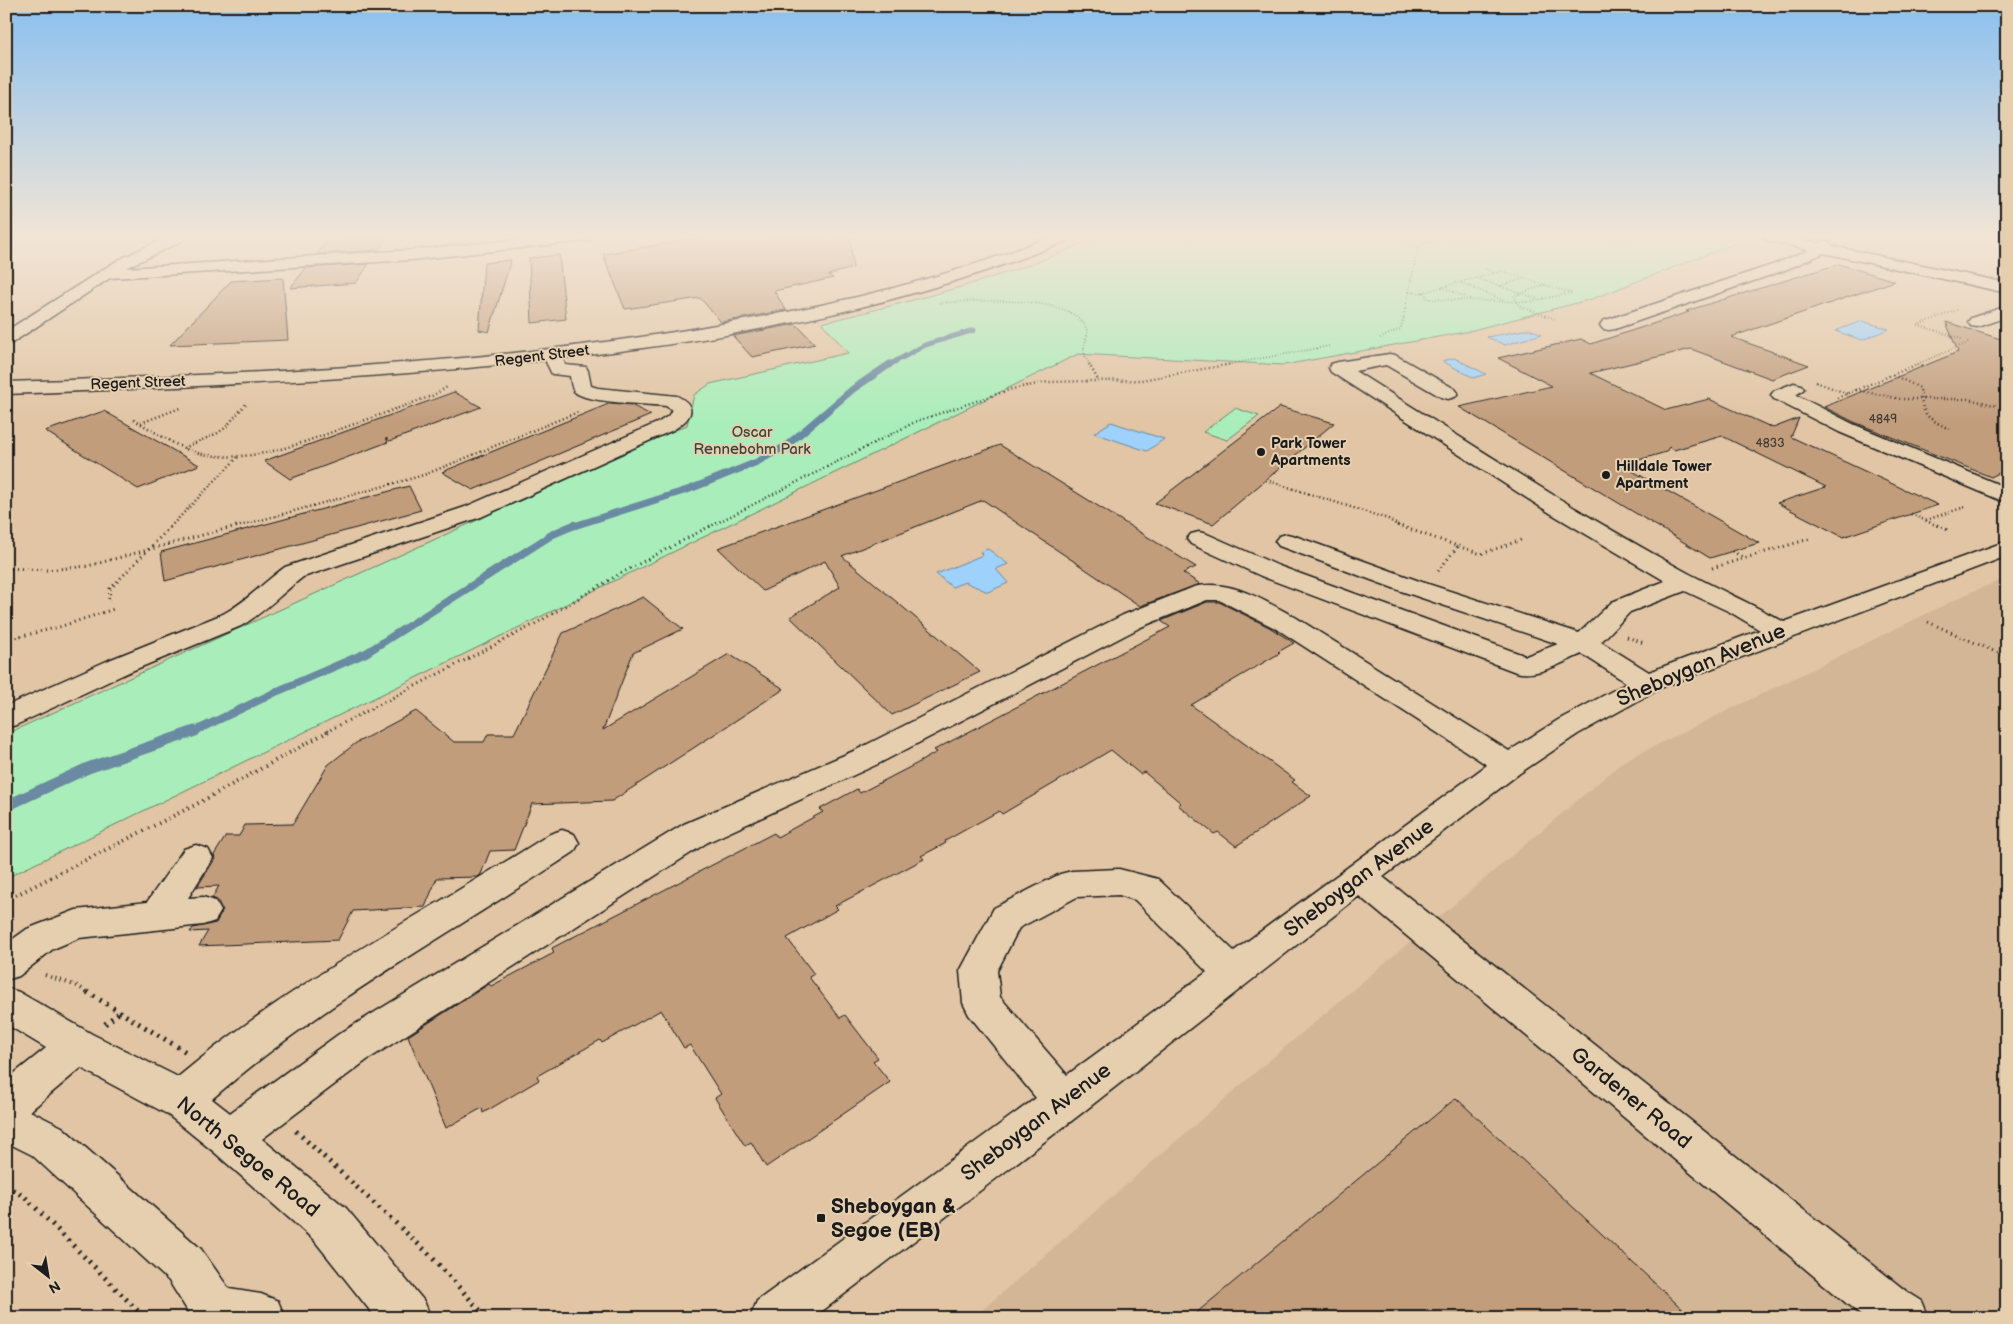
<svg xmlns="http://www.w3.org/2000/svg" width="2013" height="1324" font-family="'Balsamiq Sans',sans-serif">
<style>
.built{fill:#d3b696}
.green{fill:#a9eeba;stroke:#62856b}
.water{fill:#9ed1fc;stroke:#6a89a2}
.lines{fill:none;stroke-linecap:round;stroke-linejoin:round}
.stream-far3{stroke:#6a89a2;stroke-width:5}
.stream-far2{stroke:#6a89a2;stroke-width:7}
.stream-far1{stroke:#6a89a2;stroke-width:8}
.stream{stroke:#6a89a2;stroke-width:11}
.building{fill:#c19d7c;stroke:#1c1c1c}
.minor-casing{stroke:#1c1c1c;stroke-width:3}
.path-far4{stroke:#1c1c1c;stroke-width:2;stroke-dasharray:0.5 2.5;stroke-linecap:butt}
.path-far3{stroke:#1c1c1c;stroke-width:2.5;stroke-dasharray:1 3;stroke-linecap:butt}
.path-far2{stroke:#1c1c1c;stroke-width:3;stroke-dasharray:1 4;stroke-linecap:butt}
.path-far1{stroke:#1c1c1c;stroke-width:4;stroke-dasharray:1 4.5;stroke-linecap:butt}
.path{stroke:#1c1c1c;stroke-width:5;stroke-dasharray:2 5.5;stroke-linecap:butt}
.minor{fill:#e5cfaf;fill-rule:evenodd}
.poi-dot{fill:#1c1c1c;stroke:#e5cfaf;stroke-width:2}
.labels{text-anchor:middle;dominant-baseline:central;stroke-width:4;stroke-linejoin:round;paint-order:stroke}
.far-number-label{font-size:12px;fill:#453c34}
.far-street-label{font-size:15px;fill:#1c1c1c;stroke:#e5cfaf}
.far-park-label{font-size:15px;fill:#38463c;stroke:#e5cfaf}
.far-poi-label{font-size:15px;font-weight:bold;fill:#1c1c1c;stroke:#e5cfaf;text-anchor:start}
.near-street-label{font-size:21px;fill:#1c1c1c;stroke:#e5cfaf}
.near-poi-label{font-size:21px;font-weight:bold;fill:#1c1c1c;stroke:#e5cfaf;text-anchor:start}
</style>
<rect width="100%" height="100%" fill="#e1c5a4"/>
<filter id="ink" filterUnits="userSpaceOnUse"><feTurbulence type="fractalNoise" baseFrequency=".02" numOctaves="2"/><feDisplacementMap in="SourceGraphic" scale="10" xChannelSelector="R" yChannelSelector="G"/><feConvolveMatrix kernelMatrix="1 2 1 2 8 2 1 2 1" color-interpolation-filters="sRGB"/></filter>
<g filter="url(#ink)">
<path class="built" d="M2007 578V1318H973L1258 1070 1624 761 1971 592Z"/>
<g class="green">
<path d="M1096 237H1751L1592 299 1465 332 1284 365 1078 354 6 878V734L687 425 694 395 710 384 848 353 822 323C914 300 1010 278 1096 237Z"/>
<path d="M1235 408 1259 416 1227 440 1203 432Z"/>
</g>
<g class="water">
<path d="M1862 321 1889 329 1862 340 1835 331Z"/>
<path d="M1529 329 1542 334 1505 345 1487 337Z"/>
<path d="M1454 358 1486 374 1474 378 1442 361Z"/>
<path d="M1111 422 1164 439 1147 451 1094 433Z"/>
<path d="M988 549 1008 564 996 569 1008 583 988 592 965 582 952 587 936 574 983 555 980 552Z"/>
</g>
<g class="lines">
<path class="stream-far3" d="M889 365 925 345 974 330"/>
<path class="stream-far2" d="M571 527 690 489 757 462 786 446 853 389 890 364"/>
<path class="stream-far1" d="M193 732 278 691 366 653 553 534 574 525"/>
<path class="stream" d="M6 806 88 768 195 731"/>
</g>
<g class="building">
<path d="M330 237H387L379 250 317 254Z"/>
<path d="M707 237H850L853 268 828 275 833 278 774 291 786 310 727 321 721 322 700 298 625 309 603 254Z"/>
<path d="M559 255 566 319 532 323 529 258Z"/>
<path d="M511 260 489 332 479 330 484 263Z"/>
<path d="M369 264 356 283 290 288 306 268Z"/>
<path d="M1839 264 1895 281 1731 337 1809 365 1772 379 1691 349 1590 373 1666 410 1709 399 1773 428 1799 418 1791 437 1938 505 1843 537 1777 503 1826 487 1722 436 1674 450 1669 447 1666 452 1622 465 1759 543 1710 558 1459 407 1552 386 1498 358 1581 339 1591 344 1689 312 1686 311Z"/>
<path d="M283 278 288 340 170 345 231 281Z"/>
<path d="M1946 322 2007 341V469L1991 477 1854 422 1824 407 1958 352Z"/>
<path d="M796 324 815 344 752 357 733 336Z"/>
<path d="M454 392 481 407 390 441 386 438 388 442 290 479 264 461Z"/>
<path d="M611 403 631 405 651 415 473 490 442 472Z"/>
<path d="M1280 407 1334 423 1213 524 1155 503Z"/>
<path d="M104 411 199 465 138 489 45 431Z"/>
<path d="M1000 445 1196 567 1183 573 1200 584 1140 606 983 500 842 556 980 672 892 715 790 617 840 587 825 561 763 591 718 548Z"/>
<path d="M409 486 421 510 165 581 161 552Z"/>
<path d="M643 597 683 629 633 653 603 730 729 654 784 689 612 801 532 804 514 850 490 851 481 874 478 877 437 878 425 907 353 911 338 940 199 946 208 931 190 932 193 928 216 923 223 910 217 900 212 898 219 886 197 887 215 859 214 855 226 836H239L245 825 293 824 328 765 356 743 416 711 454 742H484L488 734H514L563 633Z"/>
<path d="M1207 602H1219L1269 627 1294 643 1278 652 1280 653 1191 705 1295 780 1292 782 1311 796 1236 846 1218 832 1214 834 1178 805 1181 803 1144 772 1140 774 1111 750 1002 814 999 811 945 841 946 843 921 856 924 859 835 906 838 909 787 938 814 974 809 977 840 1018 845 1015 878 1058 873 1061 890 1082 766 1167 751 1142 745 1146 715 1098 721 1094 690 1045 684 1048 661 1010 602 1043 600 1040 537 1076 539 1080 483 1113 482 1108 446 1128 408 1036 489 984 491 986 554 953 552 948 774 833 777 837 823 812 820 809 857 789 860 793 916 764 937 752 934 750 1170 627 1161 621Z"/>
<path d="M1456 1098 1692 1318H1190Z"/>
</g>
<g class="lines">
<defs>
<g id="minor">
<path d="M167 237H186L184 240 126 268 411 250 543 237H592L590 240 585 241 411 260 110 278 12 343 6 344V331L118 260Z"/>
<path d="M1050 237H1070L1068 240C909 306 734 339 563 358L565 365 586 367 588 371 591 386 598 388 677 396C700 407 690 420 673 430L481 517 303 577C282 593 264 613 241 626L129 672 16 725 6 728V706L109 660 223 614C246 602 264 582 285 567L465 507 659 422 668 416 672 410 666 406C649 404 583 403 574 391 571 387 571 381 570 376L552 374 545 360C366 380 186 387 6 394V382C247 374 489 366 727 323 837 304 946 279 1050 237Z"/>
<path d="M1764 237H1791L1819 243 1825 241 1830 242 1832 246 2007 283V293L1824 253 1785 270 1615 329 1609 330 1603 329 1600 325 1603 321 1775 264 1809 250 1766 240Z"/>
<path d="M2007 306V317L1977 327 1971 326 1968 322 1971 318Z"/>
<path d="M1389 354 1395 355 1455 389 1458 393 1455 397 1448 399 1441 397 1386 365 1355 371C1464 439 1572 510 1686 572 1718 589 1752 604 1784 622L2007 541V556L1663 687 1578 734 1520 773 1383 877 1906 1291 1922 1301 1929 1318H1864L1359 896 1078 1116 813 1318H750L757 1301 1036 1098 969 1015 963 1003 960 971 994 908 1060 874 1072 871 1119 869 1158 879 1234 951 1487 765 1277 629 1219 600H1207L1141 627 878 764 708 842 367 1060 262 1139 346 1208 424 1301 431 1318H376L314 1240 214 1152 167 1114 81 1068 30 1111 62 1127 201 1249 229 1289 261 1294 278 1301 285 1318H192L169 1281 32 1155 6 1142V1080L46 1048 6 1024V988L19 992 92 1034 178 1077C292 981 425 914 550 834L562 830 574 834 579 843 574 852C452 933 323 1002 212 1099L230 1113 339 1034 684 824 856 750 1123 615 1194 587C1231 578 1264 601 1295 617L1509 751 1558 720 1627 683 1582 654C1563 662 1537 678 1516 672L1261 576 1191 544 1187 539 1191 534 1199 532 1207 534 1279 566 1526 656 1558 644 1404 592 1279 546 1275 541 1279 536 1287 534 1295 536 1422 582 1579 633 1612 602 1665 581 1550 513 1331 372 1329 368 1331 364 1338 362ZM1685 591 1730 612 1760 630 1649 672 1601 642 1630 612ZM1119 895 1135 900 1207 972 1067 1075 1000 997 997 971 1019 928 1077 897Z"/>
<path d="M1794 383 1801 385 1804 389 1796 395 1853 424 2007 488V503L1839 432 1774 399 1771 395 1774 391Z"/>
<path d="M196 845 208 849 213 858 188 898 203 897 215 901 221 911 215 921 203 925 79 938 53 949 19 976 6 980V944L27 929 76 910 147 902 184 849Z"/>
</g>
</defs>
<use href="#minor" class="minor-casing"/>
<g class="path-far4">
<path d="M1571 237 1578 240"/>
<path d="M1418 247 1440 237"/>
<path d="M1485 269 1494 273"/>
<path d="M1476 278 1538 299"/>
<path d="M1461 283 1503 300"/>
<path d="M1545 285 1514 296 1519 306 1555 319"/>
<path d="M1500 286 1525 278"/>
<path d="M1442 287 1470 299"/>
<path d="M1409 292 1420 293 1502 271 1571 293"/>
<path d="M1422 292H1424L1428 299 1528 302 1571 293"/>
<path d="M940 303C972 301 1071 293 1086 328 1090 336 1083 343 1084 351 1084 356 1088 361 1090 365"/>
<path d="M1957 310 1918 325 1962 339"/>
<path d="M1380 338 1400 329 1402 325 1418 247 1398 237"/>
<path d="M1225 365 1330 346"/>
<path d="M1915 365 1970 342"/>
</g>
<g class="path-far3">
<path d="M1089 364 1098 380"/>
<path d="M1918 365 1925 367"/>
<path d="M1893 375 1920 388C1923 416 1924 416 1949 429"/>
<path d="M1816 382 1848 394"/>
<path d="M1856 390 1901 399H1968L1998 406"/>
<path d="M1837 398 1918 364"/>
<path d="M134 420C155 431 175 447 198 453 249 465 299 444 346 427 375 417 403 406 432 396L447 387"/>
<path d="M141 423 180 408"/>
<path d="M184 448 218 433 225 428 246 404"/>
<path d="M1266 480 1388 519 1400 527"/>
<path d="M1911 514 1940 527"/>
<path d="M1926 520 1965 507"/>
<path d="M170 527 238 457"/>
<path d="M236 527 424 475 578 412"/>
<path d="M709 527 917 421 1012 389 1048 382 1141 380 1232 364"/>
</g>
<g class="path-far2">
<path d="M1397 525 1481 554 1524 539"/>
<path d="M1937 525 1950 531"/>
<path d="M1732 551 1744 558"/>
<path d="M6 568 47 570 88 566 240 525"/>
<path d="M1712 568 1809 539"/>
<path d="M1438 571 1458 546"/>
<path d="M109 599 110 589 172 525"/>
<path d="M1928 622 2007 657"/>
<path d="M1627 637 1644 643"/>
<path d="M6 640 59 627 114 609"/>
<path d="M326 732 535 624 616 576 712 525"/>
</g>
<g class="path-far1">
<path d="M6 900 195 805 329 731"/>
<path d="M45 975 77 986 89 993"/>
</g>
<g class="path">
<path d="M87 992 186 1052"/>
<path d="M105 1024 120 1012"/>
<path d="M296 1131 428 1253 487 1318"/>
<path d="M6 1186 25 1197 145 1318"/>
</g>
<use href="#minor" class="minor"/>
</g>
</g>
<linearGradient id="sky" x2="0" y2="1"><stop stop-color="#8ac0f0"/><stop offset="0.56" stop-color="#f2e5d6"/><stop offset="1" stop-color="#f2e5d6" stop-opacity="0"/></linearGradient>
<rect width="2013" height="422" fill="url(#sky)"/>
<g class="poi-dot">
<circle cx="1261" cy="452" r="5"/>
<circle cx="1606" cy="475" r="5"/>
<rect x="816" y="1213" width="10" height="10" rx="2.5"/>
</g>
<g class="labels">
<g class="far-number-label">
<text x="1883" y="419">4849</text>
<text x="1770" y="443">4833</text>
</g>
<g class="far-street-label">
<text transform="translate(542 356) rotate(-7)">Regent Street</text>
<text transform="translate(138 383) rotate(-2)">Regent Street</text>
</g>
<g class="far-park-label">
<text x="752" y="432">Oscar<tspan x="752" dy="17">Rennebohm Park</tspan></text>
</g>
<g class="far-poi-label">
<text x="1271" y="443">Park Tower<tspan x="1271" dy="17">Apartments</tspan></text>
<text x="1616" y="466">Hilldale Tower<tspan x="1616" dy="17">Apartment</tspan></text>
</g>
<g class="near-street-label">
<text transform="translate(1701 665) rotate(-23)">Sheboygan Avenue</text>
<text transform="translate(1359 878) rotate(-37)">Sheboygan Avenue</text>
<text transform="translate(1631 1098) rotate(39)">Gardener Road</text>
<text transform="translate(1036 1122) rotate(-37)">Sheboygan Avenue</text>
<text transform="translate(248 1157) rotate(39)">North Segoe Road</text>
</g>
<g class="near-poi-label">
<text x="831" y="1206">Sheboygan &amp;<tspan x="831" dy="24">Segoe (EB)</tspan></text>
</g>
</g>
<rect width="2013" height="1324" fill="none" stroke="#e5cfaf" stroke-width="25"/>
<rect x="12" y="12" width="1988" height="1299" fill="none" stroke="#1c1c1c" stroke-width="2" filter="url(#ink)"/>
<g transform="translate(48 1276) rotate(149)" stroke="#e5cfaf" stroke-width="4" paint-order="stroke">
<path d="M0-4L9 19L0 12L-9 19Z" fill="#1c1c1c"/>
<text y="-8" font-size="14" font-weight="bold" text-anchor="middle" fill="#1c1c1c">N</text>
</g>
</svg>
